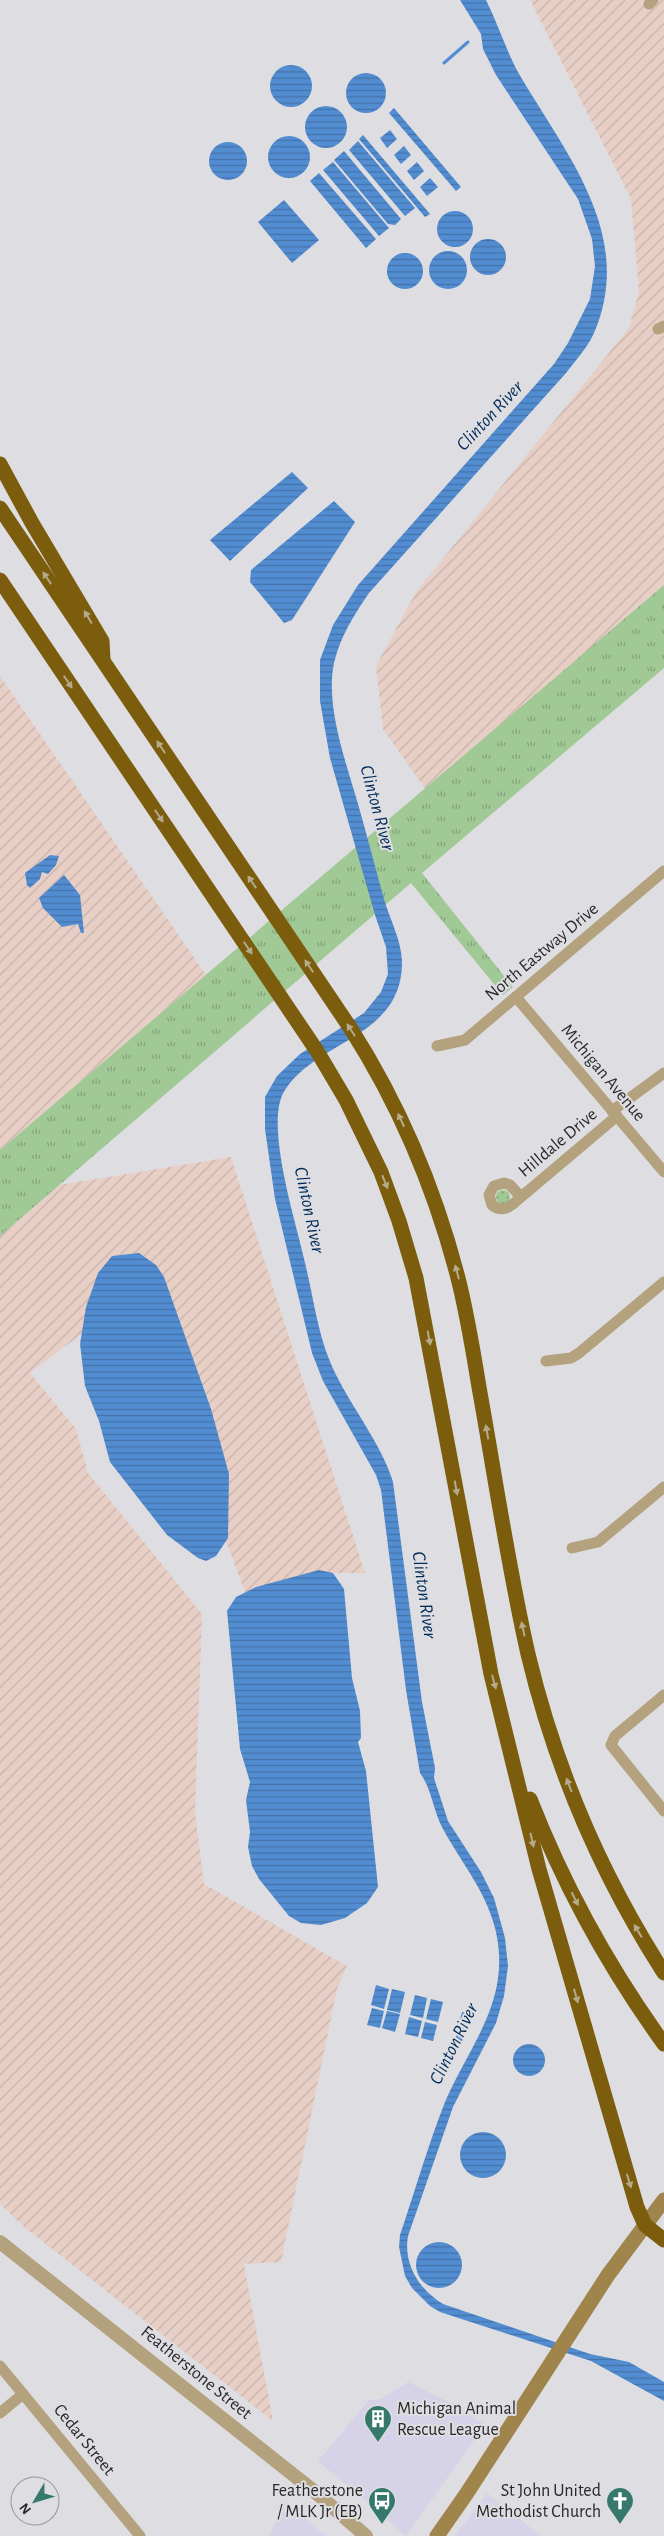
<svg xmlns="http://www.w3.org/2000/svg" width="664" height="2536" font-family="'Alegreya Sans',sans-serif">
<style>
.commercial{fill:#d6d2e7}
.industrial{fill:url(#industrial-furrows)}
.grass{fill:url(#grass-dots)}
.park{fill:url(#park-tufts)}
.water{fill:url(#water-rules)}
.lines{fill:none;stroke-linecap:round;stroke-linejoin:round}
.stream{stroke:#528cd1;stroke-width:3}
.minor{stroke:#b4a27e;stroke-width:11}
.tertiary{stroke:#b4a27e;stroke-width:14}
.secondary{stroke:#9f844b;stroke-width:15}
.motorway{stroke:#7b5d0d;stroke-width:15}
.oneway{fill:#b6aa8d}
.labels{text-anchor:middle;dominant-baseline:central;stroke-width:4;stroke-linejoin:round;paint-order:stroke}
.street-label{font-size:18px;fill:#29292a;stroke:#dedee2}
.poi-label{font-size:18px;fill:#29292a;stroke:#dedee2;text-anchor:end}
.water-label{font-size:19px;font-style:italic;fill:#022c58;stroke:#dedee2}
</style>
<defs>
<pattern id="industrial-furrows" width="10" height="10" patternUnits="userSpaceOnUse" patternTransform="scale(1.25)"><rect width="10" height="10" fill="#e7cfc6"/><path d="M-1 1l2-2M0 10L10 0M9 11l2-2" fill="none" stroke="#c6b2aa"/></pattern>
<pattern id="grass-dots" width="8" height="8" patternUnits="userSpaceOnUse" patternTransform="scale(1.25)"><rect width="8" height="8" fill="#a0c995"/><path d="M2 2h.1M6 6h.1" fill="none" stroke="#82a37a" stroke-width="1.8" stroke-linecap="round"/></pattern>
<pattern id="park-tufts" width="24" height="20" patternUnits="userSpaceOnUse" patternTransform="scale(1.25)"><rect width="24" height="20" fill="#a0c995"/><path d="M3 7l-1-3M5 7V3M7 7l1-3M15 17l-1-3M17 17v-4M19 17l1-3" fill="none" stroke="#82a37a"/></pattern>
<pattern id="water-rules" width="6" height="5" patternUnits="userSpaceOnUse" patternTransform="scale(1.25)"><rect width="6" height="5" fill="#528cd1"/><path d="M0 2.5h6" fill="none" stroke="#4472aa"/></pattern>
</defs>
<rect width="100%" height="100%" fill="#dedee2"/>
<g class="commercial">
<path d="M408 2382 459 2407 485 2425 406 2536 318 2461 369 2400 381 2399Z"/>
<path d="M487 2493 541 2536H455Z"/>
<path d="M285 2501 303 2517 326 2536H269Z"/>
</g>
<g class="industrial">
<path d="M530 0H664V585L426 790 383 729 376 666 416 592 629 328 639 291 631 199Z"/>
<path d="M0 676 206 975 0 1150Z"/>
<path d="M231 1157 365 1573H333L245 1592 133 1295 30 1373 76 1429 88 1473 202 1614 195 1812 204 1884 347 1966 337 1989 281 2262 244 2264 273 2421 24 2227 0 2204V1236L59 1185Z"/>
</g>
<circle class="grass" cx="503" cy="1197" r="7"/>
<path class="park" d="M664 585V668L422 873 513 987 503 995 411 883 0 1236V1150Z"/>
<g class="water">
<path d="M460 0H486C499 26 507 54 522 79 569 158 635 237 594 333 588 347 575 361 566 373L369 593C354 615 340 637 334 663 325 706 346 762 358 804 367 835 375 867 384 899 390 920 401 939 402 961 403 1038 318 1039 285 1090 263 1122 297 1225 305 1263 313 1295 317 1329 329 1359 345 1400 381 1441 393 1482L422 1702 435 1768 434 1778 448 1821 481 1872 494 1898 505 1938 508 1966 504 1996 496 2023 453 2107 408 2236C403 2265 420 2290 443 2304L590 2354 629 2362 664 2382V2401L591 2361 440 2312 430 2306 412 2288 405 2276 399 2247 400 2235C415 2191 428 2145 445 2102 470 2044 511 2001 496 1932 487 1892 462 1864 443 1829 433 1811 432 1789 420 1773L406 1690 381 1490 376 1475 323 1381 312 1353 275 1199 265 1129V1097L277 1076 300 1054 364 1013 381 992 388 974 386 947 375 915 330 758 320 701V660L333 625 358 585 554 364 568 343 590 299 595 266 592 239 578 199 496 75 483 49 481 34Z"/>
<circle cx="291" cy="86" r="21"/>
<circle cx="366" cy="93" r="20"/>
<circle cx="326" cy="127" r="21"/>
<path d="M394 108 461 187 456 191 389 113Z"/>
<path d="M390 130 397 139 387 148 380 138Z"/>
<path d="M363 135 430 214 425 217 359 139Z"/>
<circle cx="289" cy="157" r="21"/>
<path d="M358 141 415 208 405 216 349 150Z"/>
<circle cx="228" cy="161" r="19"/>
<path d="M404 146 411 155 401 164 394 155Z"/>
<path d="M344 151 401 219 395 225 388 224 334 160Z"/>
<path d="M333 162 389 228 379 236 323 170Z"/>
<path d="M417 162 424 171 414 180 407 171Z"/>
<path d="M319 173 376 239 366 248 310 181Z"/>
<path d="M430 178 438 187 427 196 420 187Z"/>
<path d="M284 200 319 240 292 263 258 222Z"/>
<circle cx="455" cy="229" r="18"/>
<circle cx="488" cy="257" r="18"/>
<circle cx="448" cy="270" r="19"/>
<circle cx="405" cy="271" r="18"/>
<path d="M292 472 308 488 230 561 210 540Z"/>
<path d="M334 501 355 522 292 620 284 623 250 582 251 570Z"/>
<path d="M50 855 59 856 56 865 48 874 42 872 40 879 30 888 27 885 25 873Z"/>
<path d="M64 875 80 895 84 933H81L78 924 62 927 43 908 39 898Z"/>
<path d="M139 1253 156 1265 164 1277 211 1409 229 1474 228 1538 216 1556 206 1561 198 1558 167 1535 110 1462 99 1421 85 1386 80 1344 86 1307 98 1273 112 1256Z"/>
<path d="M319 1570 333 1573 344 1589 352 1678 360 1711 361 1738 358 1742 366 1771 378 1887 367 1903 345 1918 321 1925 301 1923 289 1916 259 1879 252 1866 248 1847 250 1832 246 1800 250 1782 240 1749 227 1611 236 1597 256 1587Z"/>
<path d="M376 1985 389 1989 384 2009 371 2005Z"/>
<path d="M392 1989 405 1992 400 2013 387 2010Z"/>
<path d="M415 1995 427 1998 423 2018 410 2015Z"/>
<path d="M431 1999 443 2002 438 2022 426 2019Z"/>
<path d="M372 2008 384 2011 380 2028 367 2025Z"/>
<path d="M387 2011 400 2014 395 2032 382 2028Z"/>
<path d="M462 2012 469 2013 461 2046 454 2044Z"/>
<path d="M409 2017 422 2021 418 2037 405 2034Z"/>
<path d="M425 2022 437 2025 433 2041 421 2038Z"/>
<circle cx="529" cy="2060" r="16"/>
<circle cx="483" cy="2155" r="23"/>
<circle cx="439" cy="2265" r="23"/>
</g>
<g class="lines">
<path class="stream" d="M444 63 468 42"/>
<g class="minor">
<path d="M649 4 653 0"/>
<path d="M658 329 664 326"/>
<path d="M516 997 664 1172"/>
<path d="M437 1046 465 1040 664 871"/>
<path d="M612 1111 664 1073"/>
<path d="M504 1183 510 1185 521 1197C512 1205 504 1214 492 1205L489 1195 494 1186Z"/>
<path d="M521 1197 617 1116"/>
<path d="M546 1361 571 1358 579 1353 664 1282"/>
<path d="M572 1548 598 1542 664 1487"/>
<path d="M664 1695 615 1736 611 1745 664 1811"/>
<path d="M0 2366 140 2536"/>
<path d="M0 2413 23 2394"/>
</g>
<path class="tertiary" d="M0 2242 315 2492 366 2536"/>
<path class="secondary" d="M437 2536 467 2493 608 2275 664 2200"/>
<g class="motorway">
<path d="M0 464 32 523 102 641 103 660"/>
<path d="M0 508 351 1029C400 1106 435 1189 458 1278 467 1313 473 1350 479 1387 495 1476 508 1566 528 1654 555 1767 601 1875 664 1973"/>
<path d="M0 580 317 1051 346 1100 381 1172 399 1221 416 1278 491 1674 539 1869 637 2207 645 2225 664 2240"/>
<path d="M530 1799C564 1886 609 1968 664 2044"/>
</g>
</g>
<defs><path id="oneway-solid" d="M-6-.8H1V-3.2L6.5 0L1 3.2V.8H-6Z" transform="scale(1.25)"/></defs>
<g class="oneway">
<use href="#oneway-solid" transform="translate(47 578) rotate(-124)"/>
<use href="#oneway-solid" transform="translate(88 617) rotate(-121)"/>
<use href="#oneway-solid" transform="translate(68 682) rotate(56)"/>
<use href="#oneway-solid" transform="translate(161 747) rotate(-124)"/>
<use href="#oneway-solid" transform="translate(159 816) rotate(56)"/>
<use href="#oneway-solid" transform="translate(252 882) rotate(-124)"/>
<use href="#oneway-solid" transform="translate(248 948) rotate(56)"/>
<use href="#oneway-solid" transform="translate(309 966) rotate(-124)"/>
<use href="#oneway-solid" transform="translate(351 1030) rotate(-123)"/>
<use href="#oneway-solid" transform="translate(401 1120) rotate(-115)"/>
<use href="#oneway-solid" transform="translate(385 1182) rotate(68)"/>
<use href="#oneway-solid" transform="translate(457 1272) rotate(-105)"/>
<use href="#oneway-solid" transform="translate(429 1338) rotate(79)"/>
<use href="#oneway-solid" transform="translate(487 1432) rotate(-100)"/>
<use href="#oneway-solid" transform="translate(456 1488) rotate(80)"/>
<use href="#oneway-solid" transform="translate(523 1629) rotate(-102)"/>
<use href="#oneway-solid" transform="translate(494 1682) rotate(75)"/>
<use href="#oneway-solid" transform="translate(569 1785) rotate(-111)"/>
<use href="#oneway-solid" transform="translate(532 1840) rotate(77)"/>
<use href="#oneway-solid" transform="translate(575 1899) rotate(64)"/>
<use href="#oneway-solid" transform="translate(638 1931) rotate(-121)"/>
<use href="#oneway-solid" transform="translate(576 1996) rotate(74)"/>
<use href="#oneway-solid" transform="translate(629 2181) rotate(73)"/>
</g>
<defs>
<symbol id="building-pin" viewBox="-11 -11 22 30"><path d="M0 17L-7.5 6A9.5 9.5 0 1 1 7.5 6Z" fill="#36796c" stroke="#dedee2"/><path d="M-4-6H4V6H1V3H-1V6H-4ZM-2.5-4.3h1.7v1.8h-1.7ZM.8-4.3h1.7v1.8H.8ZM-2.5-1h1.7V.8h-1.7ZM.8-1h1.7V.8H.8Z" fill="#fff"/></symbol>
<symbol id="bus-pin" viewBox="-11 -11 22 30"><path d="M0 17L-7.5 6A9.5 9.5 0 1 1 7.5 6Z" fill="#36796c" stroke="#dedee2"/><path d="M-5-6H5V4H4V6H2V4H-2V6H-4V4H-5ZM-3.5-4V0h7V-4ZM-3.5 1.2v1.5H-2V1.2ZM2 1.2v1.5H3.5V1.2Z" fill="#fff"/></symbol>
<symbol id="church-pin" viewBox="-11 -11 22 30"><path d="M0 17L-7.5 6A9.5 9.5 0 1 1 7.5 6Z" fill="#36796c" stroke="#dedee2"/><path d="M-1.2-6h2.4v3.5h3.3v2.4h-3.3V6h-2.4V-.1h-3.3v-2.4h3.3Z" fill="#fff"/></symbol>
</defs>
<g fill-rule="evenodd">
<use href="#building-pin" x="362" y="2403" width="32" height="43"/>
<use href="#bus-pin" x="366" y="2485" width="32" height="43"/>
<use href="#church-pin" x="604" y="2485" width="32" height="43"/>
</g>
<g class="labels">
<g class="street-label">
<text transform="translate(542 952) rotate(-40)">North Eastway Drive</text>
<text transform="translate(603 1073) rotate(50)">Michigan Avenue</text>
<text transform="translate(558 1143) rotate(-40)">Hilldale Drive</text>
<text transform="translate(196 2373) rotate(39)">Featherstone Street</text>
<text transform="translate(84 2440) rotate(51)">Cedar Street</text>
</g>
<g class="poi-label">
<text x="397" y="2409" text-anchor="start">Michigan Animal<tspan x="397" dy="21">Rescue League</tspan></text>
<text x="363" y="2491">Featherstone<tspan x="363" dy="21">/ MLK Jr (EB)</tspan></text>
<text x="601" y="2491">St John United<tspan x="601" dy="21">Methodist Church</tspan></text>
</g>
<g class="water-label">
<text transform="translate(490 416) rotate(-47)">Clinton River</text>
<text transform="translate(377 808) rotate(75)">Clinton River</text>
<text transform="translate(309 1210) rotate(78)">Clinton River</text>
<text transform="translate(424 1595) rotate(82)">Clinton River</text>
<text transform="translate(454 2044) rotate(-64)">Clinton River</text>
</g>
</g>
<g transform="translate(35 2501) rotate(232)"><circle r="24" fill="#dedee2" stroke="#969698"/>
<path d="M0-4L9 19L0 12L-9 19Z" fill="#36796c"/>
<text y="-8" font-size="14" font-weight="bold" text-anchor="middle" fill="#29292a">N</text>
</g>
</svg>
